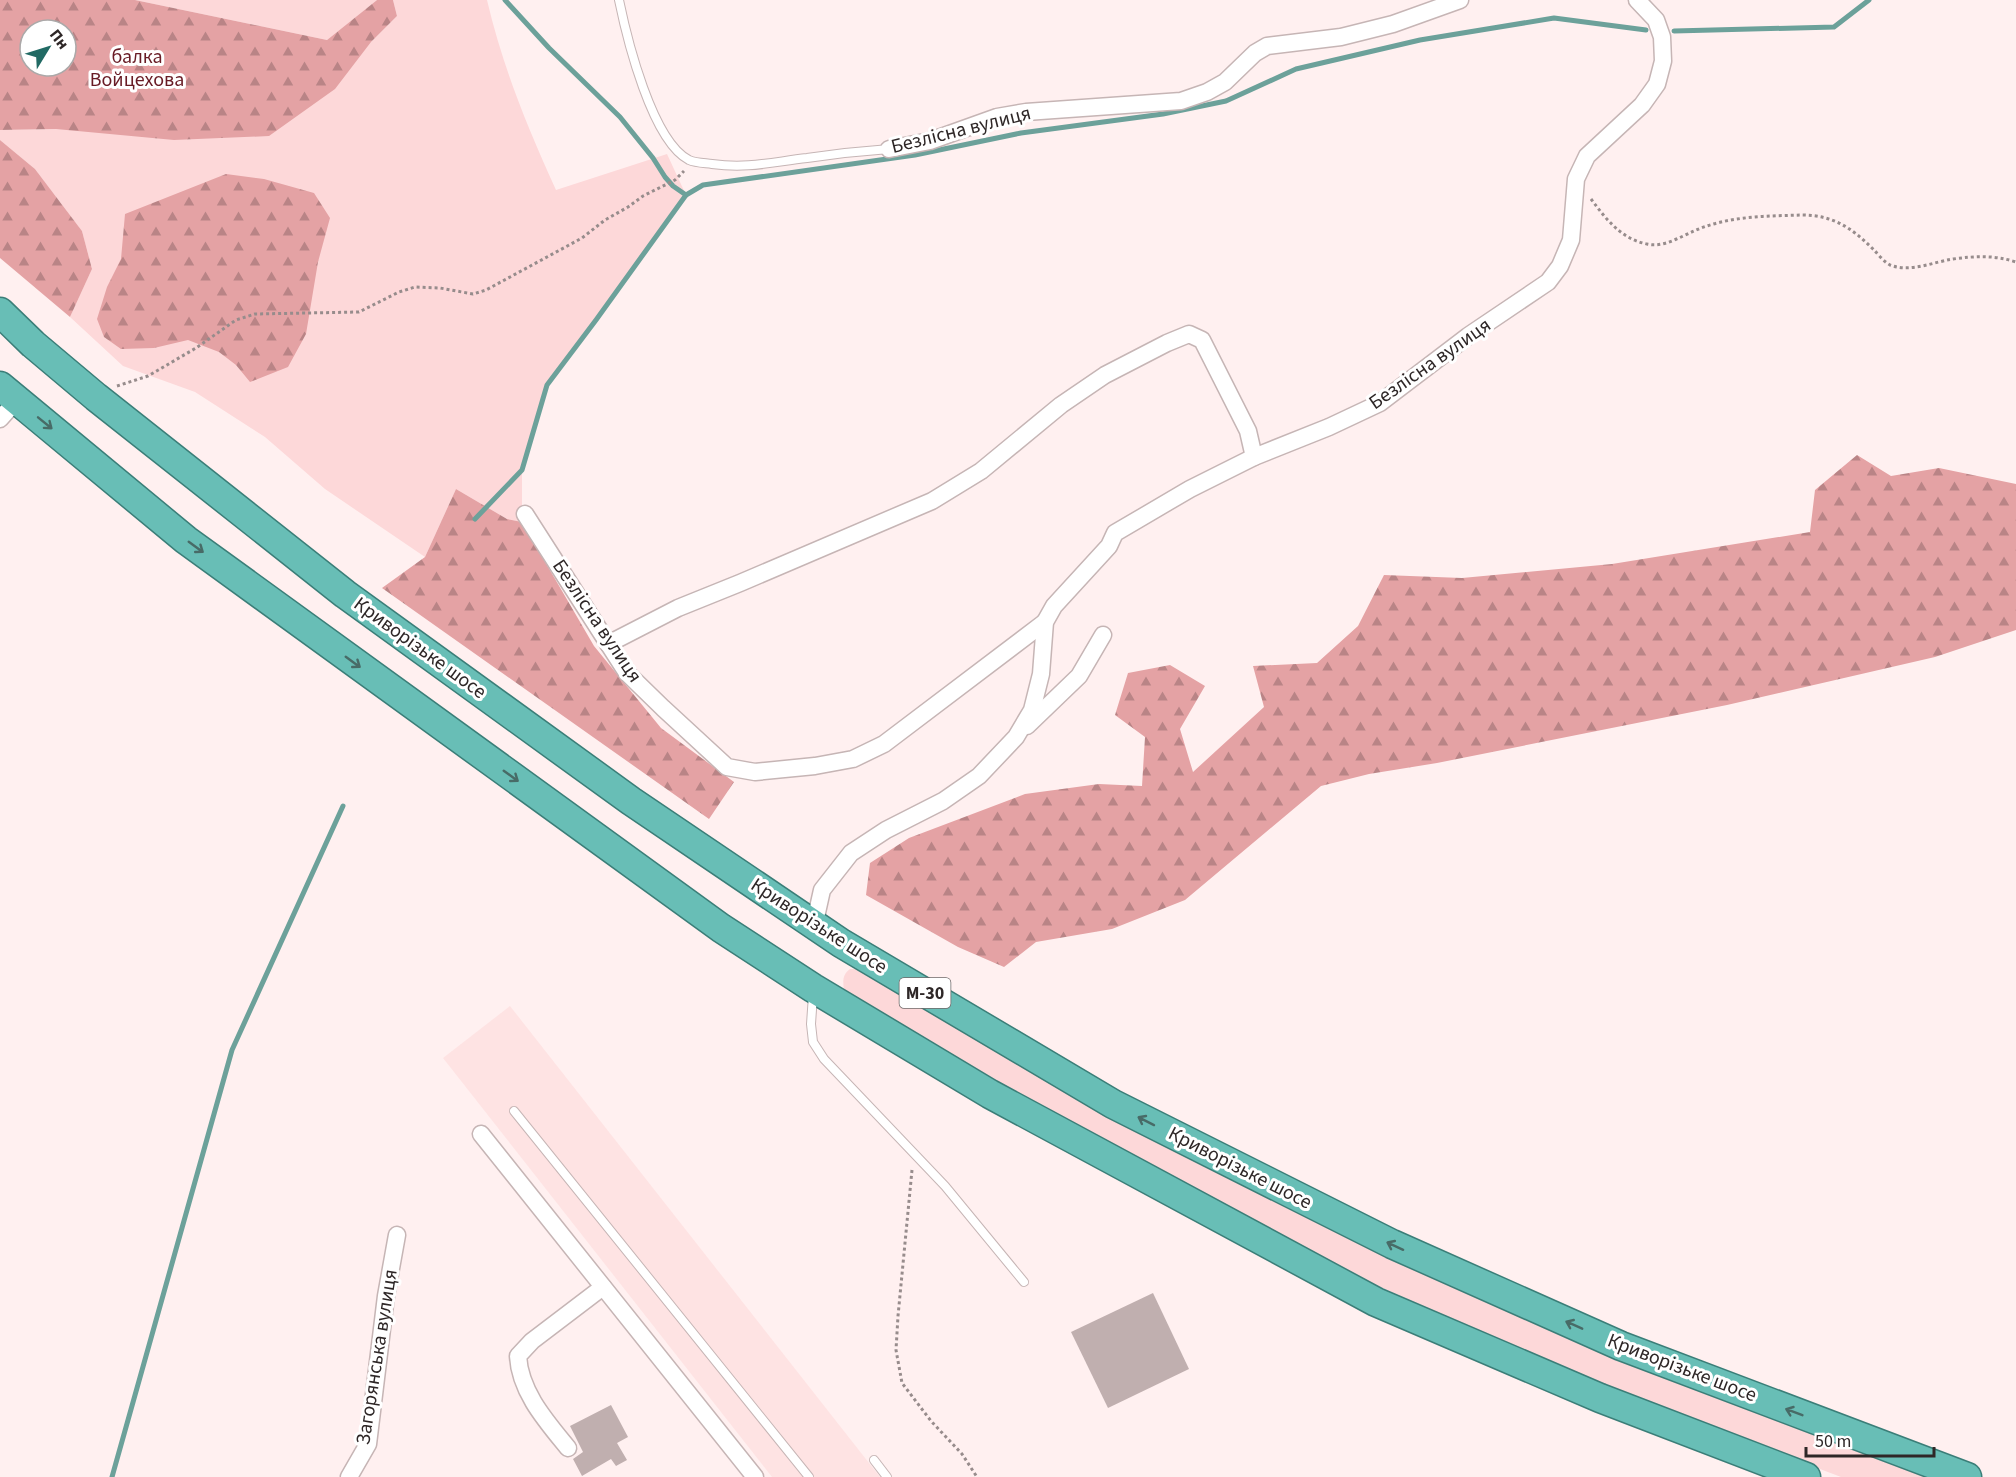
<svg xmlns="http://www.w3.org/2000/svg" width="2016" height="1477" font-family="'Source Sans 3',sans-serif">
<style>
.built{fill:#fee3e3}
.grass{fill:#fdd8d9}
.forest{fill:url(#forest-firs);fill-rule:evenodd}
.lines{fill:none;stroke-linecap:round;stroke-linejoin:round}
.stream{stroke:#6ca19a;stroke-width:5}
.building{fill:#c0afaf}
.service-casing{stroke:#c6b5b5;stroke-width:10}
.minor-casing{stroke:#c6b5b5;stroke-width:19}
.trunk-casing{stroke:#3b7e78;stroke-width:31}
.path{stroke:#978c8c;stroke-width:3;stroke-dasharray:3 3;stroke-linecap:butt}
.service{stroke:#fff;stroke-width:8}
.minor{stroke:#fff;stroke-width:16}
.trunk{stroke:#68beb6;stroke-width:28}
.oneway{stroke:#486b67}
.labels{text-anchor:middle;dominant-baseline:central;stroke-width:6;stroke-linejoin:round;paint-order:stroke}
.shield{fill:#fff;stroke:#6d6868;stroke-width:1.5}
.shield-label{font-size:18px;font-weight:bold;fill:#2e2727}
.park-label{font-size:20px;fill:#681b25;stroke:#fff}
.street-label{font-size:20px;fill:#2e2727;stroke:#fff}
</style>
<defs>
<pattern id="forest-firs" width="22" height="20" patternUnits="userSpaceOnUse" patternTransform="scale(1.5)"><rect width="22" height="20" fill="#e4a2a4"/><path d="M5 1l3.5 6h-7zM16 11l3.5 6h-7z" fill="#b98486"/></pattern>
</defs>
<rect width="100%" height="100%" fill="#fff0f0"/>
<path class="built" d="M510 1006 880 1477H772L443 1058Z"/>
<g class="grass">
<path d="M135 0H377L327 40Z"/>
<path d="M393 0H487C503 68 527 126 556 190L667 154 686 195 596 320 547 385 522 470V522L507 519 456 489 425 557 325 489 265 437 195 392 123 366 70 317 92 269 82 231 35 169 0 140V130L56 129 371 42 397 16Z"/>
<path d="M850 969H859L1002 1055 1933 1477H1841L1596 1384 1356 1276 988 1084 844 991C843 981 842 975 850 969Z"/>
</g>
<g class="forest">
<path d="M0 0H135L327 40 377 0H393L397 16 371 42 335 89 269 136 174 140 56 129 0 130ZM30 30H66V66H30Z"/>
<path d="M0 140 35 169 82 231 92 269 70 317 0 258Z"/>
<path d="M226 174 264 179 314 193 330 218 318 262 306 334 288 367 250 382 236 365 219 352 188 340 154 348 121 349 104 337 97 319 107 287 121 259 125 214Z"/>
<path d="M1857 455 1891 476 1939 468 2016 484V630L1935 657 1727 705 1437 763 1369 774 1321 786 1185 900 1112 929 1036 942 1004 967 958 947 866 895 870 863 909 838 1025 794 1099 784 1142 786 1145 737 1115 715 1128 673 1170 665 1205 686 1180 729 1193 772 1264 707 1253 666 1317 663 1358 626 1384 575 1462 578 1612 564 1810 532 1815 490Z"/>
<path d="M456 489 507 519 522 522 594 646 661 728 734 782 709 819 382 588 425 557Z"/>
</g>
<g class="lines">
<g class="stream">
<path d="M1674 31 1834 27 1869 0"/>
<path d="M686 195 703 185 915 155 1021 133 1163 114 1226 101 1296 69 1420 40 1554 18 1646 30"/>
<path d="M475 519 522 470 547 385 596 320 686 195 673 186 665 177 653 158 620 117 549 48 505 0"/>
<path d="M112 1477 232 1050 343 806"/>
</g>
</g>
<g class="building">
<path d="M1153 1293 1189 1369 1108 1408 1071 1332Z"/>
<path d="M611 1405 628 1437 617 1443 627 1460 616 1466 611 1459 582 1476 573 1459 583 1452 570 1426Z"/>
</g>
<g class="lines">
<defs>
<g id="service">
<path d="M619 0C627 39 652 141 689 160 696 163 705 163 712 164 748 169 772 162 807 158 834 154 861 151 889 149"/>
<path d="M813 995 811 1024 813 1042 824 1059 945 1186 1024 1282"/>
<path d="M514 1111 809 1477"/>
<path d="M874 1460 887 1477"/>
</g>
<g id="minor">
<path d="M889 149 930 141 997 117 1026 112 1181 101 1207 92 1225 82 1255 53 1267 46 1341 37 1393 24 1460 0"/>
<path d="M0 419 17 400"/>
<path d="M525 514 627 673 663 708 727 767 755 772 815 766 853 759 884 744 1045 622"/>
<path d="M608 644 678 608 740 583 932 501 981 471 1061 405 1105 375 1167 343 1189 334 1202 340 1248 431 1254 457"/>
<path d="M1027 726 1079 676 1103 635"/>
<path d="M814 926 822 890 851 853 886 830 943 801 979 776 1016 737 1032 710 1041 674 1045 622 1054 606 1109 546 1115 533 1190 489 1254 457 1329 427 1380 403 1468 336 1548 282 1560 266 1571 240 1576 179 1587 156 1642 105 1657 84 1663 61 1662 37 1656 20 1637 0"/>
<path d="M481 1134 755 1477"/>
<path d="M568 1448C546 1421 520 1392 518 1356L532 1341 603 1287"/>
<path d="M349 1477 368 1444 386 1296 397 1235"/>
</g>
<g id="trunk">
<path d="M0 312 33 344 96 397 345 594 631 801 841 943 1113 1104 1392 1244 1621 1346 1967 1477"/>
<path d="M0 386 186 540 721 928 813 988 990 1094 1376 1302 1600 1398 1806 1477"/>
</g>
</defs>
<use href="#service" class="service-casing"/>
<use href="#minor" class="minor-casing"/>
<use href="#trunk" class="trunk-casing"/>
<g class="path">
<path d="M1591 199C1606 219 1621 239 1647 244 1663 248 1680 237 1694 231 1727 216 1766 216 1802 215 1833 215 1852 228 1873 249 1878 254 1884 262 1890 265 1910 273 1933 262 1953 259 1976 256 1994 255 2016 262"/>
<path d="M117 386 148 376 196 348 236 320 255 314 359 312 399 292 415 287 440 288 473 294 486 290 582 238 605 220 628 207 643 196 675 180 684 171"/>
<path d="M912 1170 898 1316 896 1350 902 1383 931 1421 962 1454 977 1477"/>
</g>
<use href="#service" class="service"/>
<use href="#minor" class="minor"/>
<use href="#trunk" class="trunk"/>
</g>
<defs><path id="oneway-shaft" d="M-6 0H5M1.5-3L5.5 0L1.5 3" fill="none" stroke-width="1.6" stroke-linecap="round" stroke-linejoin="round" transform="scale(1.5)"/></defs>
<g class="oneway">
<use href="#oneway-shaft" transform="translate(45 423) rotate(39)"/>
<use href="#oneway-shaft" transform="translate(196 547) rotate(36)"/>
<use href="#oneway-shaft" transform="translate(353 662) rotate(36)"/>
<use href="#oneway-shaft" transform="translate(511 776) rotate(36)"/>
<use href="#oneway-shaft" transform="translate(1146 1121) rotate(-153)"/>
<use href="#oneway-shaft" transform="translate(1395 1246) rotate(-155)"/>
<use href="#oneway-shaft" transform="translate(1574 1325) rotate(-156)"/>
<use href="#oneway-shaft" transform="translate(1794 1412) rotate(-159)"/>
</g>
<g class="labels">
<rect class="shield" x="899.5" y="978" width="51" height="30" rx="4.5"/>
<g class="shield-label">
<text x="925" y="993">М-30</text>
</g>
<g class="park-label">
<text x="137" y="57">балка<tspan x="137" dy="23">Войцехова</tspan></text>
</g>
<g class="street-label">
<text transform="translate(961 130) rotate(-14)">Безлісна вулиця</text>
<text transform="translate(1430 364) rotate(-35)">Безлісна вулиця</text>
<text transform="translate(597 621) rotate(56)">Безлісна вулиця</text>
<text transform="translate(420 648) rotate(36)">Криворізьке шосе</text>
<text transform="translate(819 926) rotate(33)">Криворізьке шосе</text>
<text transform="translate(1240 1168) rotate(27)">Криворізьке шосе</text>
<text transform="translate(377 1357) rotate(-81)">Загорянська вулиця</text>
<text transform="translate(1682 1368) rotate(21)">Криворізьке шосе</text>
</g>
</g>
<g transform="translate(48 48) rotate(52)"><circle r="28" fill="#ffffff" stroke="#aba9a9" stroke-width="1.5"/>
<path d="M0-4.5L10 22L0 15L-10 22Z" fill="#216a64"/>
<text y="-9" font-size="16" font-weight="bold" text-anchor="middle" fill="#2e2727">Пн</text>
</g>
<path d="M1806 1447v9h128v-9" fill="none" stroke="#2e2727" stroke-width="3"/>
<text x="1815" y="1447" font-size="18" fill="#2e2727" stroke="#ffffff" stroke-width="4.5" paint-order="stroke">50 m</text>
</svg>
